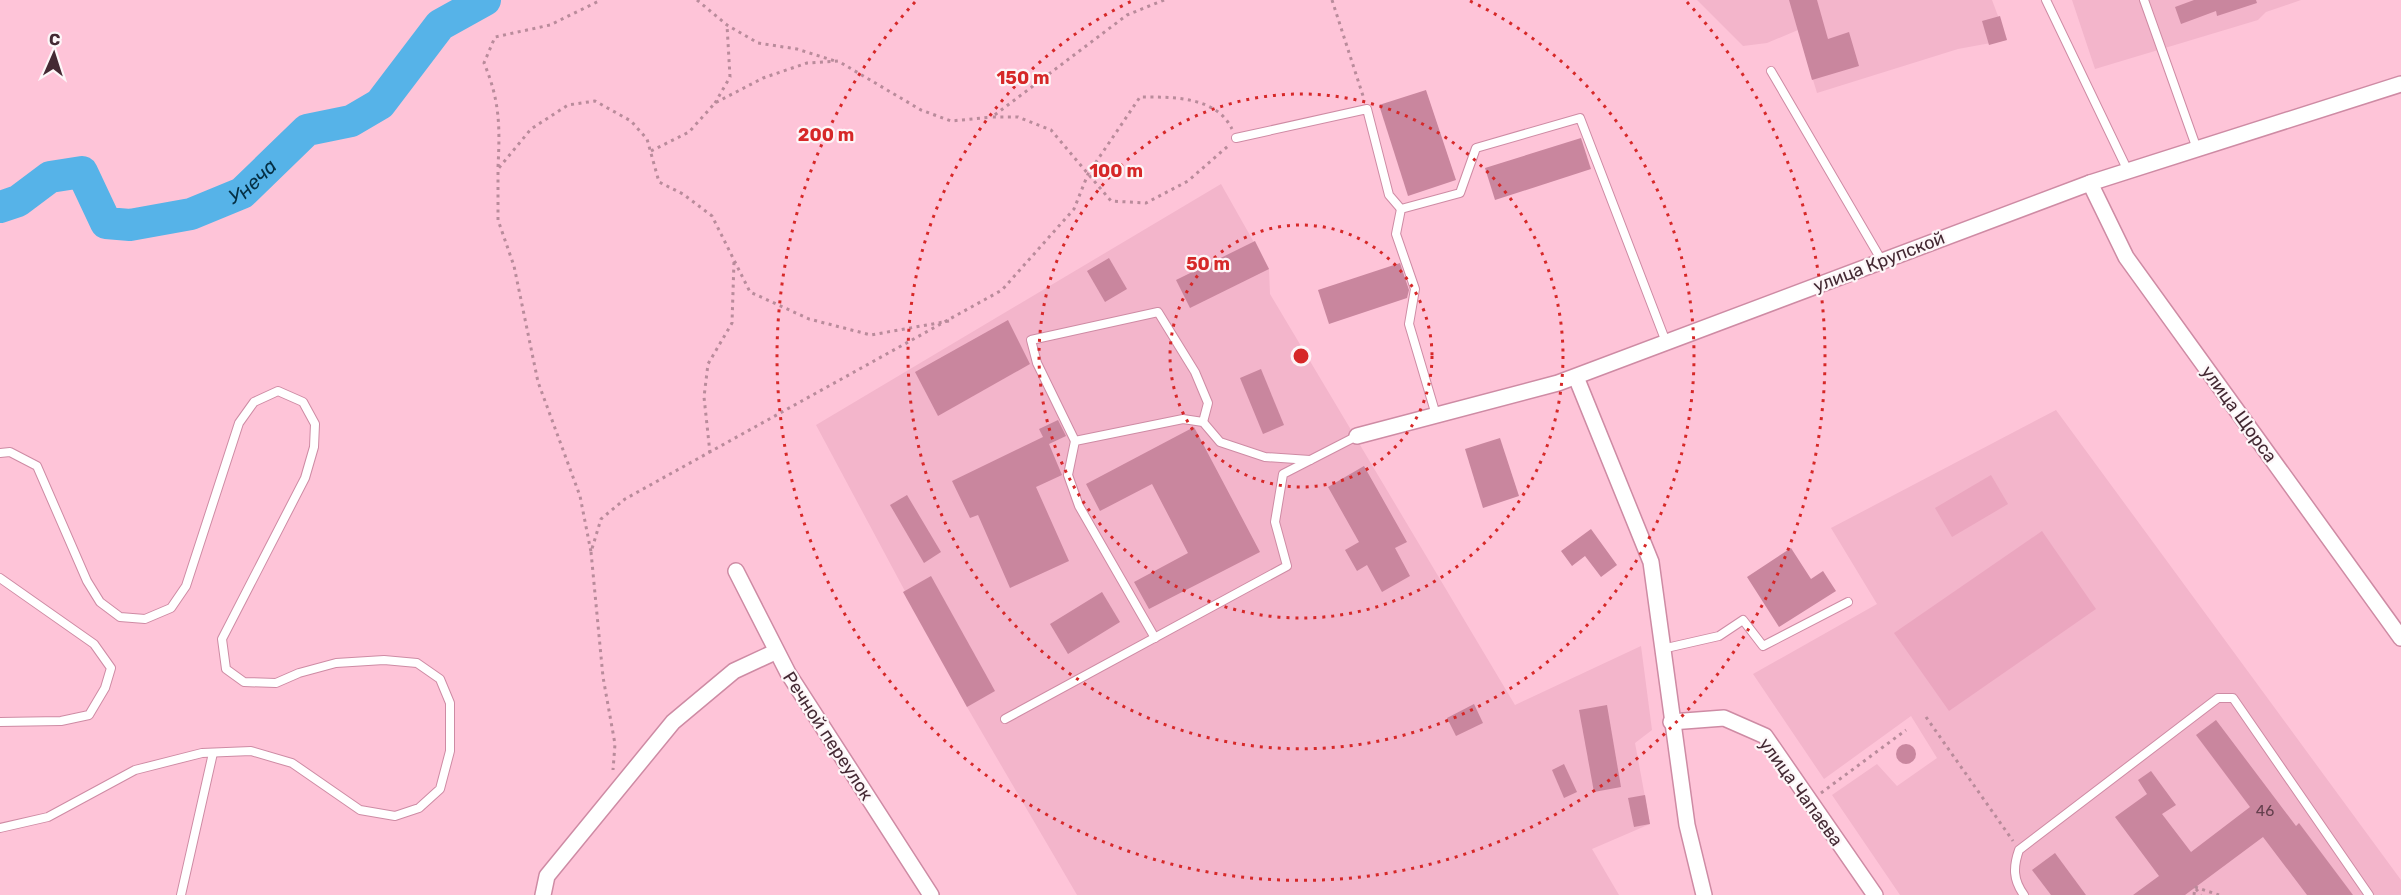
<svg xmlns="http://www.w3.org/2000/svg" width="2401" height="895" font-family="Rubik,sans-serif">
<style>
.built{fill:#f3b5cb}
.pitch{fill:#eba6bf}
.lines{fill:none;stroke-linecap:round;stroke-linejoin:round}
.river{stroke:#56b3e8;stroke-width:32}
.building{fill:#c9869e}
.service-casing{stroke:#ce8ba4;stroke-width:10}
.minor-casing{stroke:#ce8ba4;stroke-width:18}
.path{stroke:#b98b9b;stroke-width:3;stroke-dasharray:3 4.5;stroke-linecap:butt}
.service{stroke:#fff;stroke-width:8}
.minor{stroke:#fff;stroke-width:15}
.ring{fill:none;stroke:#d62828;stroke-width:3;stroke-dasharray:3 6}
.labels{text-anchor:middle;dominant-baseline:central;stroke-width:4.5;stroke-linejoin:round;paint-order:stroke}
.number-label{font-size:15px;fill:#65404e}
.street-label{font-size:18px;fill:#442933;stroke:#fdf6f8}
.water-label{font-size:20px;font-style:italic;fill:#053045;stroke:#fdf6f8}
.centre{fill:#d62828;stroke:#fdf6f8;stroke-width:3}
.ring-label{font-size:18px;text-anchor:middle;font-weight:bold;fill:#d62828;stroke:#fdf6f8;stroke-width:4.5;stroke-linejoin:round;paint-order:stroke}
</style>
<rect width="100%" height="100%" fill="#fec4d8"/>
<g class="built">
<path d="M1697 0H1992L2007 40 1958 49 1817 93 1798 30 1767 43 1743 46Z"/>
<path d="M2072 0H2301L2266 12 2258 20 2095 69Z"/>
<path d="M1221 184 1269 269 1270 294 1515 705 1641 646 1652 730 1635 743 1650 824 1592 849 1619 895H1077L967 707 816 425Z"/>
<path d="M2056 410 2401 880V895H1900L1832 795 1877 764 1897 786 1937 758 1911 716 1824 779 1753 674 1877 604 1831 528Z"/>
</g>
<g class="pitch">
<path d="M1991 475 2008 504 1952 537 1935 508Z"/>
<path d="M2042 531 2096 609 1949 711 1894 633Z"/>
</g>
<g class="lines">
<path class="river" id="s1" d="M0 207 18 201 50 177 82 172 106 223 130 225 191 214 242 193 307 130 351 121 380 104 440 25 485 0"/>
</g>
<g class="building">
<path d="M1789 0H1817L1828 39 1849 32 1859 66 1812 80Z"/>
<path d="M2194 0H2256L2257 3 2217 16 2216 11 2181 24 2175 7Z"/>
<path d="M2000 16 2007 40 1989 45 1982 21Z"/>
<path d="M1426 90 1456 180 1408 196 1379 105Z"/>
<path d="M1581 138 1591 169 1495 200 1485 168Z"/>
<path d="M1255 241 1269 269 1190 308 1176 280Z"/>
<path d="M1109 258 1127 289 1105 302 1087 271Z"/>
<path d="M1400 263 1409 290 1407 298 1329 324 1318 290Z"/>
<path d="M1008 320 1030 364 938 416 915 372Z"/>
<path d="M1261 369 1284 425 1263 434 1240 378Z"/>
<path d="M1058 420 1066 436 1049 444 1062 475 1036 487 1069 561 1010 588 978 515 970 518 952 481 1043 437 1039 429Z"/>
<path d="M1194 427 1260 552 1149 609 1134 582 1188 553 1152 484 1100 511 1086 484Z"/>
<path d="M1500 438 1519 496 1483 508 1465 449Z"/>
<path d="M1364 466 1407 542 1395 548 1410 576 1382 592 1367 565 1357 571 1345 550 1359 542 1328 487Z"/>
<path d="M907 495 941 552 924 563 890 505Z"/>
<path d="M1591 529 1617 565 1601 577 1585 556 1572 566 1561 551Z"/>
<path d="M1791 548 1811 579 1823 571 1836 591 1779 627 1747 577Z"/>
<path d="M931 576 995 691 967 707 903 592Z"/>
<path d="M1102 592 1120 622 1068 654 1050 624Z"/>
<path d="M1474 704 1483 723 1456 736 1447 718Z"/>
<path d="M1607 705 1621 787 1594 792 1579 710Z"/>
<path d="M2216 720 2296 826 2299 823 2353 895H2307L2263 837 2185 895H2133L2159 876 2115 817 2147 794 2138 780 2151 771 2176 805 2162 814 2191 852 2250 807 2196 735Z"/>
<circle cx="1906" cy="754" r="10"/>
<path d="M1564 764 1577 792 1564 798 1552 770Z"/>
<path d="M1645 795 1650 824 1634 827 1628 798Z"/>
<path d="M2055 853 2086 895H2051L2032 870Z"/>
</g>
<g class="lines">
<defs>
<g id="service">
<path d="M2046 0 2128 171"/>
<path d="M2144 0 2197 149"/>
<path d="M1771 71 1882 261"/>
<path d="M1236 138 1367 109 1389 195 1401 209"/>
<path d="M1436 415 1409 324 1415 289 1396 234 1401 209 1460 193 1476 148 1580 118 1666 342"/>
<path d="M1075 441 1037 363 1031 340 1158 312 1195 372 1208 403 1203 422"/>
<path d="M0 453 10 452 37 466 87 581 100 602 120 617 145 619 171 608 186 586 239 423 254 402 278 391 303 402 315 424 314 447 305 478 222 639 226 669 244 682 276 683 299 673 336 663 384 660 417 663 440 679 450 703V751L440 789 419 808 395 816 360 810 292 763 251 751 202 753 135 770 48 817 0 828"/>
<path d="M0 578 94 644 111 668 105 688 89 715 61 721 0 722"/>
<path d="M1155 638 1079 506 1068 475 1075 441 1183 419 1203 422 1220 442 1265 457 1310 460"/>
<path d="M1662 649 1719 636 1743 620 1763 646 1848 602"/>
<path d="M1005 719 1287 566 1275 522 1283 474 1357 436"/>
<path d="M181 895 213 753"/>
<path d="M2024 895C2013 880 2013 867 2019 850L2218 698H2233L2369 895"/>
</g>
<g id="minor">
<path d="M2090 183 2126 257 2401 638"/>
<path d="M1576 377 1651 562 1687 825 1704 895"/>
<path d="M1357 436 1558 383 2090 183 2401 84"/>
<path d="M736 571 788 673 931 895"/>
<path d="M1671 722 1724 718 1765 736 1875 895"/>
<path d="M543 895 547 876 673 722 734 671 775 652"/>
</g>
</defs>
<use href="#service" class="service-casing"/>
<use href="#minor" class="minor-casing"/>
<g class="path">
<path d="M697 0 727 25 758 43 797 49 835 61"/>
<path d="M1164 0 1127 15 992 117H1018L1051 130 1111 201 1146 203 1188 181 1228 146"/>
<path d="M1332 0 1364 99"/>
<path d="M715 103 730 77 727 25"/>
<path d="M651 151 689 132 715 103 763 78 807 63 838 61 921 110 951 121 992 117"/>
<path d="M498 167C500 127 500 101 484 63L495 37 550 25 601 0"/>
<path d="M949 321 871 335 809 319 750 292 712 216 683 194 659 182 647 139 631 121 595 101 568 105 531 129 498 169V220L514 266 538 382 580 496 591 552 601 519 625 499 1002 290 1074 209 1088 174 1140 97C1172 97 1216 96 1232 129"/>
<path d="M710 453 704 397 708 364 732 323 734 261"/>
<path d="M591 552 603 677 615 744 613 770"/>
<path d="M1926 717 2013 841"/>
<path d="M1821 793 1906 730"/>
<path d="M2195 887 2219 895"/>
<path d="M2196 889 2201 895"/>
<path d="M2194 895 2195 887"/>
</g>
<use href="#service" class="service"/>
<use href="#minor" class="minor"/>
</g>
<g class="ring">
<circle cx="1301" cy="356" r="131"/>
<circle cx="1301" cy="356" r="262"/>
<path d="M1470 1A393 393 0 1 1 1132 1"/>
<path d="M1687 2A524 524 0 1 1 915 2"/>
</g>
<g class="labels">
<g class="number-label">
<text x="2265" y="811">46</text>
</g>
<g class="street-label">
<text transform="translate(1879 262) rotate(-21)">улица Крупской</text>
<text transform="translate(2239 414) rotate(54)">улица Щорса</text>
<text transform="translate(828 736) rotate(57)">Речной переулок</text>
<text transform="translate(1801 792) rotate(54)">улица Чапаева</text>
</g>
<g class="water-label">
<text stroke="none"><textPath href="#s1" startOffset="304">Унеча</textPath></text>
</g>
</g>
<circle cx="1301" cy="356" r="9" class="centre"/>
<g class="ring-label">
<text x="1023" y="84">150 m</text>
<text x="826" y="141">200 m</text>
<text x="1116" y="177">100 m</text>
<text x="1208" y="270">50 m</text>
</g>
<g transform="translate(54 54) rotate(3)" stroke="#fdf6f8" stroke-width="4.5" paint-order="stroke">
<path d="M0-4.5L10 22L0 15L-10 22Z" fill="#442933"/>
<text y="-9" font-size="16" font-weight="bold" text-anchor="middle" fill="#442933">С</text>
</g>
</svg>
